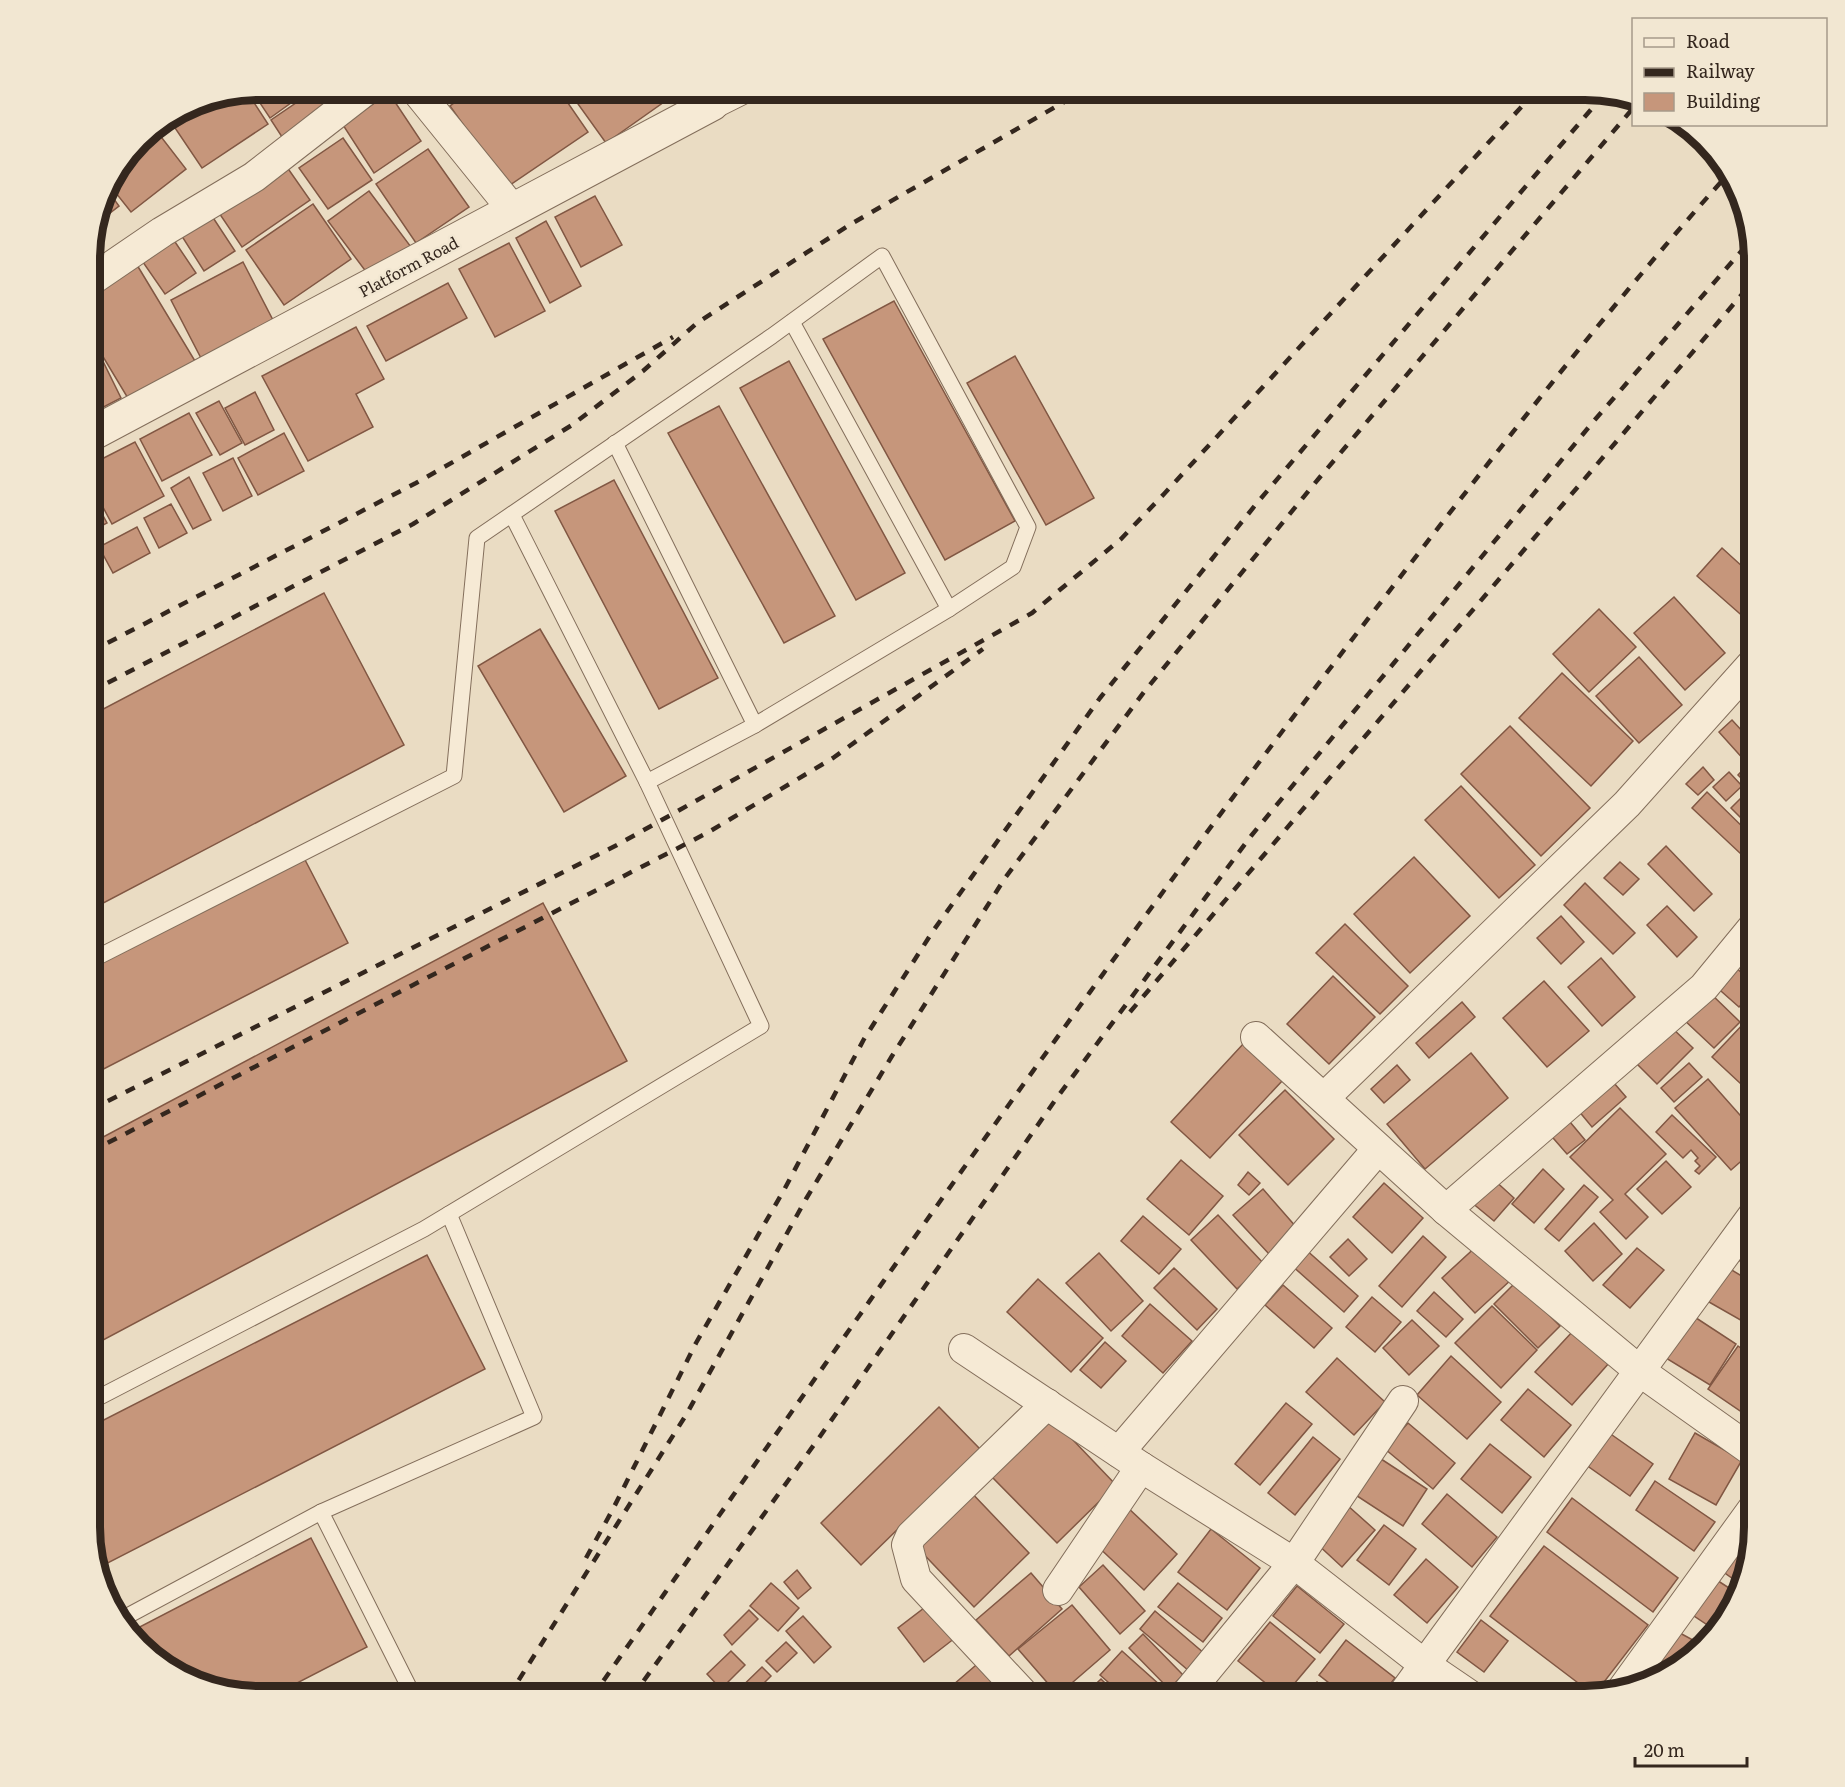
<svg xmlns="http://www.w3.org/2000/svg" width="1845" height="1787" font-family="Literata,serif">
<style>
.building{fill:#c6967b;stroke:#815743;stroke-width:1.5}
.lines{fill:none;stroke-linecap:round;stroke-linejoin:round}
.service-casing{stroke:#836e5b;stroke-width:17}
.minor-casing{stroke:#836e5b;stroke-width:32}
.tertiary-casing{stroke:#836e5b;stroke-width:35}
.service{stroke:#f6ead5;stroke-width:15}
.minor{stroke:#f6ead5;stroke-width:30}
.tertiary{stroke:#f6ead5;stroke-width:33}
.rail{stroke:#34271e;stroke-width:4.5;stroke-dasharray:10 10;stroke-linecap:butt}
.labels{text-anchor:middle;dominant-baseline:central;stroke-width:5;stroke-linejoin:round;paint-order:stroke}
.street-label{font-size:16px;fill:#34271e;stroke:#f2e7d2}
.rim{fill:none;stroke:#34271e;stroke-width:8}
</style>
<rect width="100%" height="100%" fill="#eadcc3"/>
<g class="building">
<path d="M259 90H309L270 118 252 91Z"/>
<path d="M315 90H359L284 140 271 120Z"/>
<path d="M472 90H559L588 132 507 187 450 106Z"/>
<path d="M568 90H681L606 143Z"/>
<path d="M247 92 268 124 202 168 169 119 195 103Z"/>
<path d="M389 93 421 141 374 173 343 125Z"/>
<path d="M155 129 186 169 131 212 108 183 142 139Z"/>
<path d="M343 138 372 180 328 209 299 168Z"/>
<path d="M428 149 469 207 416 243 376 184Z"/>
<path d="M282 160 310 200 242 247 215 207Z"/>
<path d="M106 188 119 206 97 223Z"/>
<path d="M369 191 411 247 370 277 328 221Z"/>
<path d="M595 196 622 245 581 267 555 217Z"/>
<path d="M313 204 351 259 284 305 246 250Z"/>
<path d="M208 210 235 251 204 271 178 230Z"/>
<path d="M546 221 581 286 550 303 516 238Z"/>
<path d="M169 233 196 273 165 294 138 255Z"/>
<path d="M509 243 545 311 495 337 459 269Z"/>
<path d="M243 262 275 324 203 362 171 300Z"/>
<path d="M137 265 195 361 129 400 90 335V292Z"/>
<path d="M448 283 467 318 386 361 367 326Z"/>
<path d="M894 301 1015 521 945 560 823 339Z"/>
<path d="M356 327 384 379 356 394 373 427 308 461 262 376Z"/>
<path d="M93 341 121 398 90 414V342Z"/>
<path d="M1015 356 1094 498 1046 525 967 383Z"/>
<path d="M789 361 905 573 856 600 740 388Z"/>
<path d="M255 392 274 430 245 445 225 408Z"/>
<path d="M219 401 242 443 220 455 196 413Z"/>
<path d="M719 406 835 616 784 643 668 433Z"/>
<path d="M189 413 212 455 162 481 140 439Z"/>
<path d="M284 433 304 471 258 495 238 458Z"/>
<path d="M135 442 164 496 112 524 90 483V465Z"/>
<path d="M233 458 252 496 223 511 203 473Z"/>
<path d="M189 477 211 520 193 529 171 488Z"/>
<path d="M614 480 718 678 659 709 555 511Z"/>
<path d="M90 492 107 523 90 532Z"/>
<path d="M171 504 187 533 159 548 144 518Z"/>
<path d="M137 527 150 553 113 573 99 547Z"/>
<path d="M1722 548 1755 578V611L1747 620 1697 576Z"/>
<path d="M324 593 404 745 90 910V716Z"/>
<path d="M1674 597 1725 653 1685 690 1634 633Z"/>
<path d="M1599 609 1636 647 1589 692 1553 654Z"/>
<path d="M540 629 626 776 564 812 478 666Z"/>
<path d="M1639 657 1682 705 1639 743 1596 696Z"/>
<path d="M1562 673 1633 741 1591 786 1519 718Z"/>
<path d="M1732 720 1755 745V752L1745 761 1719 732Z"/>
<path d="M1510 726 1590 808 1541 856 1461 774Z"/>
<path d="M1755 757V792L1738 775Z"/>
<path d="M1703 767 1714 780 1698 795 1686 784Z"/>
<path d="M1729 772 1742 786 1726 801 1713 787Z"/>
<path d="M1461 786 1535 865 1499 898 1425 820Z"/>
<path d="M1707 792 1755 839 1742 855 1692 808Z"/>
<path d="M1746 793 1755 802V832L1731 808Z"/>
<path d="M1666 846 1712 894 1694 911 1648 864Z"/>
<path d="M302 854 348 943 90 1076V964Z"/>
<path d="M1414 857 1470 916 1410 973 1354 914Z"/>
<path d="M1620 862 1639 879 1623 895 1604 878Z"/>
<path d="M1585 883 1635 933 1613 954 1564 905Z"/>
<path d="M543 903 627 1061 90 1347V1144Z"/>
<path d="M1667 906 1697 937 1677 957 1647 925Z"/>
<path d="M1561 916 1584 942 1561 964 1537 938Z"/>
<path d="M1345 924 1408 986 1380 1014 1316 953Z"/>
<path d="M1755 933V964L1739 950Z"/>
<path d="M1601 958 1635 997 1602 1026 1568 987Z"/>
<path d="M1732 964 1755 985V990L1739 1007 1713 984Z"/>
<path d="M1333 976 1375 1017 1329 1064 1287 1024Z"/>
<path d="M1544 981 1589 1031 1547 1067 1503 1018Z"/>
<path d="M1708 991 1740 1022 1714 1048 1682 1018Z"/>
<path d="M1755 994V1019L1743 1009Z"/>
<path d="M1462 1002 1475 1017 1429 1058 1416 1043Z"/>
<path d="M1746 1021 1755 1029V1069L1741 1084 1712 1057Z"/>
<path d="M1670 1026 1693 1048 1657 1084 1634 1061Z"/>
<path d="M1244 1043 1283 1080 1210 1158 1171 1122Z"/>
<path d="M1471 1053 1508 1098 1425 1169 1387 1124Z"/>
<path d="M1689 1063 1702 1077 1674 1102 1661 1088Z"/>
<path d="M1397 1065 1410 1080 1384 1103 1371 1089Z"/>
<path d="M1608 1076 1626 1097 1592 1127 1573 1104Z"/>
<path d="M1708 1079 1755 1132V1149L1731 1170 1675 1108Z"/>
<path d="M1755 1079V1095L1747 1088Z"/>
<path d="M1285 1090 1334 1139 1288 1185 1239 1135Z"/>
<path d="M1620 1108 1666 1154 1625 1194 1648 1217 1626 1239 1600 1212 1613 1200 1570 1157Z"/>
<path d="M1672 1115 1716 1157 1699 1174 1695 1171 1700 1166 1695 1161 1698 1158 1691 1150 1683 1158 1656 1132Z"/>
<path d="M1565 1116 1585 1140 1567 1154 1547 1131Z"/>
<path d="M1181 1160 1223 1196 1189 1235 1147 1199Z"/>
<path d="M1666 1161 1691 1187 1662 1214 1637 1189Z"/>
<path d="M1543 1169 1564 1189 1534 1223 1512 1204Z"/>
<path d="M1248 1172 1260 1183 1249 1195 1238 1185Z"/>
<path d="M1492 1178 1514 1198 1494 1221 1471 1202Z"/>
<path d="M1384 1183 1423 1218 1392 1253 1353 1217Z"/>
<path d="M1584 1185 1598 1197 1559 1241 1545 1229Z"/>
<path d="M1263 1189 1297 1228 1269 1254 1233 1215Z"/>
<path d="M1218 1215 1264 1264 1237 1289 1191 1240Z"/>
<path d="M1143 1216 1181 1249 1159 1274 1121 1241Z"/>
<path d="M1594 1223 1622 1254 1593 1281 1565 1251Z"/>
<path d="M1755 1234V1270L1730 1255Z"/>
<path d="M1423 1236 1446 1257 1402 1307 1379 1286Z"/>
<path d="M1348 1239 1367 1259 1349 1276 1330 1257Z"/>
<path d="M1480 1243 1513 1278 1475 1313 1442 1278Z"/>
<path d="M1304 1248 1358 1296 1344 1312 1290 1264Z"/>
<path d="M1637 1248 1664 1270 1630 1308 1603 1285Z"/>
<path d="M1099 1253 1143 1301 1111 1331 1066 1283Z"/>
<path d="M427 1255 485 1369 98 1568 90 1528V1427Z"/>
<path d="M1174 1268 1217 1309 1197 1330 1154 1288Z"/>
<path d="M1730 1269 1755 1284V1305L1744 1322 1702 1298Z"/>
<path d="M1038 1279 1103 1338 1071 1372 1007 1312Z"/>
<path d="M1516 1282 1560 1326 1538 1348 1494 1304Z"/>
<path d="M1283 1285 1332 1328 1314 1348 1265 1305Z"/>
<path d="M1434 1292 1463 1319 1446 1337 1417 1311Z"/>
<path d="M1372 1297 1401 1322 1375 1352 1346 1327Z"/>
<path d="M1150 1304 1192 1341 1163 1373 1122 1336Z"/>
<path d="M1492 1306 1537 1350 1501 1388 1455 1343Z"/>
<path d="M1687 1312 1736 1344 1710 1385 1661 1355Z"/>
<path d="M1412 1320 1439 1346 1409 1375 1383 1348Z"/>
<path d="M1573 1331 1609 1363 1572 1405 1535 1372Z"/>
<path d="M1105 1342 1126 1361 1101 1388 1080 1370Z"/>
<path d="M1738 1346 1755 1358V1421L1708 1389Z"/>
<path d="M1451 1356 1501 1402 1467 1439 1417 1395Z"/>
<path d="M1337 1358 1385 1402 1354 1435 1306 1392Z"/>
<path d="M1528 1389 1571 1425 1544 1457 1501 1420Z"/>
<path d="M1286 1403 1312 1424 1260 1485 1235 1464Z"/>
<path d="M939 1407 980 1449 861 1565 821 1523Z"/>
<path d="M1052 1418 1116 1485 1057 1543 992 1477Z"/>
<path d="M1408 1423 1455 1463 1433 1489 1385 1449Z"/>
<path d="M1605 1430 1653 1464 1630 1496 1582 1462Z"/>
<path d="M1695 1433 1742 1460 1716 1505 1669 1479Z"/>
<path d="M1313 1437 1340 1459 1295 1515 1268 1493Z"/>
<path d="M1490 1444 1531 1477 1502 1513 1461 1479Z"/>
<path d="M1375 1455 1427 1489 1403 1526 1351 1492Z"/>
<path d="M1655 1481 1715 1522 1694 1551 1636 1510Z"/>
<path d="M967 1488 1029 1553 974 1607 912 1542Z"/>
<path d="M1447 1494 1497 1537 1472 1567 1422 1524Z"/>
<path d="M1572 1498 1678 1578 1653 1612 1547 1532Z"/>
<path d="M1347 1505 1375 1530 1342 1567 1314 1541Z"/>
<path d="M1126 1506 1177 1554 1144 1590 1093 1542Z"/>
<path d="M1384 1525 1416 1549 1389 1585 1357 1560Z"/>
<path d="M1211 1529 1260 1568 1227 1610 1178 1572Z"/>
<path d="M1739 1531 1752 1541 1743 1586 1715 1566Z"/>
<path d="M311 1538 367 1647 270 1697 194 1684 132 1640 128 1633Z"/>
<path d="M1544 1546 1648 1625 1594 1695 1490 1616Z"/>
<path d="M1426 1559 1458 1587 1427 1623 1394 1595Z"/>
<path d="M1103 1565 1145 1611 1120 1634 1079 1587Z"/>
<path d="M797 1570 811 1588 798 1599 784 1582Z"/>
<path d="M1031 1573 1062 1609 1009 1656 976 1620Z"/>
<path d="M1712 1577 1740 1595 1715 1630 1688 1612Z"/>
<path d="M771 1583 799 1608 778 1631 750 1606Z"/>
<path d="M1178 1583 1222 1618 1203 1642 1158 1607Z"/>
<path d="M1297 1586 1344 1624 1320 1653 1273 1616Z"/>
<path d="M928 1605 955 1638 924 1662 898 1628Z"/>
<path d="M1072 1605 1110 1650 1058 1695 1018 1649Z"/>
<path d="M749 1610 758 1619 732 1645 724 1635Z"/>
<path d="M1155 1611 1205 1654 1189 1671 1140 1629Z"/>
<path d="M803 1616 831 1647 814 1663 786 1631Z"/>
<path d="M1481 1620 1508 1641 1484 1672 1457 1652Z"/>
<path d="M1270 1622 1315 1659 1283 1697 1238 1661Z"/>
<path d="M1678 1632 1704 1646 1698 1655 1672 1671 1660 1664Z"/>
<path d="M1143 1634 1183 1675 1169 1689 1129 1648Z"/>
<path d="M1346 1640 1395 1678 1380 1697H1347L1319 1675Z"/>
<path d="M786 1642 797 1653 777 1672 766 1661Z"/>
<path d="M731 1651 745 1665 721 1689 707 1674Z"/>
<path d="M1122 1651 1171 1695 1168 1697H1125L1100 1675Z"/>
<path d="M982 1660 1016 1697H939Z"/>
<path d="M762 1667 771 1676 750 1697H731Z"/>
<path d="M1101 1679 1119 1697H1082Z"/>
<path d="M1317 1682 1333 1697H1303Z"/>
<path d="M827 1686 838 1697 817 1695Z"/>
</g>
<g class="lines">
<defs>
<g id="service">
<path d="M512 515 647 782 755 725 615 443"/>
<path d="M755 725 949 609 792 322"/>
<path d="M90 961 454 776 477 538 772 336 882 256 1028 527 1013 567 949 609"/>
<path d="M90 1402 424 1229 761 1026 647 782"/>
<path d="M120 1620 321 1512"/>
<path d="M398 1697 411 1691 321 1512 534 1417 449 1214"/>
</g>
<g id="minor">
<path d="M416 90 513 210"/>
<path d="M712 104 740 90"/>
<path d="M90 281 162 232 254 177 366 90"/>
<path d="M1256 1037 1446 1210 1641 1372 1755 1453"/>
<path d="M1324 1098 1627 804 1755 661"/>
<path d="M1446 1210 1704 987 1755 925"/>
<path d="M964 1349 1141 1467 1294 1563 1425 1665 1472 1697"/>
<path d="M1119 1452 1377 1150"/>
<path d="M1058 1590 1141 1467"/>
<path d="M1622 1690 1755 1506"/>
<path d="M1026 1697 916 1579 907 1545 911 1536 1047 1404"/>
<path d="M1184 1697 1294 1563 1403 1401"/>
<path d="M1401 1697 1755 1213"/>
</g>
<path id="tertiary" d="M90 435 712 104 702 90"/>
</defs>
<use href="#service" class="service-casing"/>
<use href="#minor" class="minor-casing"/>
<use href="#tertiary" class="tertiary-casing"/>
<use href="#service" class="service"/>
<use href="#minor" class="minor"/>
<use href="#tertiary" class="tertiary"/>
<g class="rail">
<path d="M90 652 416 483 673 337"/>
<path d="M90 692 413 524 572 425 643 371 697 323 851 224 1085 90"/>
<path d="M1130 1012 1755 279"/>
<path d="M90 1110 617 845 1032 613 1121 539 1164 494 1537 90"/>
<path d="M90 1152 707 833 833 758 983 649"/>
<path d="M586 1558 613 1509 696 1343 784 1190 864 1039 933 931 1100 698 1257 503 1605 93"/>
<path d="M508 1697 686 1415 806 1199 892 1056 1005 878 1144 692 1320 477 1634 107"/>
<path d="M592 1697C848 1332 1101 965 1374 611 1488 463 1603 313 1729 173"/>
<path d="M632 1697 821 1435 1056 1099 1251 836 1593 422 1751 240"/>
</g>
</g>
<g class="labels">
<g class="street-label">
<text transform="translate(408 266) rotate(-28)">Platform Road</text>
</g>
</g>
<path d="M0 0H1845V1787H0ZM259 100H1585A159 159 0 0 1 1744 259V1527A159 159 0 0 1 1585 1686H259A159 159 0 0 1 100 1527V259A159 159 0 0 1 259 100Z" fill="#f2e7d2" fill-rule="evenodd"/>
<path class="rim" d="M259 100H1585A159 159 0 0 1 1744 259V1527A159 159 0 0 1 1585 1686H259A159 159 0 0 1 100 1527V259A159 159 0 0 1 259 100Z"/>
<rect x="1632" y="18" width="195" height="108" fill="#f2e7d2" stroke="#a69a8a" stroke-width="1.5"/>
<rect x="1644" y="38" width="30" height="9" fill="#f6ead5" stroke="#a69a8a" stroke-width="1.5"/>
<text x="1686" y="48" font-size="18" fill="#34271e">Road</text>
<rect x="1644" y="68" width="30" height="9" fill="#34271e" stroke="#a69a8a" stroke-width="1.5"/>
<text x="1686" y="78" font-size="18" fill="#34271e">Railway</text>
<rect x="1644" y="93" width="30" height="18" fill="#c6967b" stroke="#a69a8a" stroke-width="1.5"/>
<text x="1686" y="108" font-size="18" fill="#34271e">Building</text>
<path d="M1635 1757v9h112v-9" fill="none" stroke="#34271e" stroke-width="3"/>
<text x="1644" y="1757" font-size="18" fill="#34271e" stroke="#f2e7d2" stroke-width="4.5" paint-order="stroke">20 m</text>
</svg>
